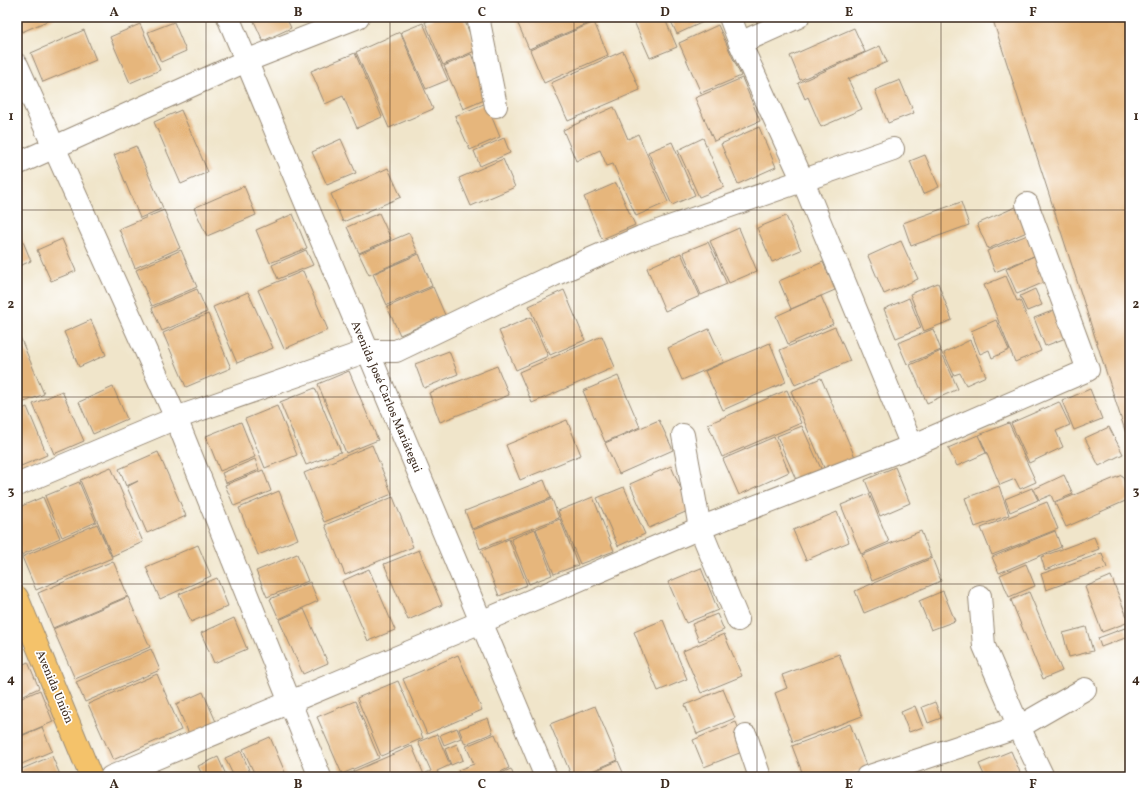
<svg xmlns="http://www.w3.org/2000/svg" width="1147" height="794" font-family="Vollkorn,serif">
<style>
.building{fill:#e6b67c}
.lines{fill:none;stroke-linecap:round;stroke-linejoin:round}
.minor-casing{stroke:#968874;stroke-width:24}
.major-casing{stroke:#968874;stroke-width:24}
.minor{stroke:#fff;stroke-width:22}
.major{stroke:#f4c26a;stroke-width:22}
.grid{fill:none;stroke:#3b2a1e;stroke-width:1;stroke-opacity:0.55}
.labels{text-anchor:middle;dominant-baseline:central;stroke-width:3.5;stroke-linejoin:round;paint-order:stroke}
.street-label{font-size:12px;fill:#3b2a1e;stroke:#fff}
.neatline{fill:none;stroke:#3b2a1e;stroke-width:1.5}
.grid-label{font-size:13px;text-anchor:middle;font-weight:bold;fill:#3b2a1e}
</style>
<rect width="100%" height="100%" fill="#fff"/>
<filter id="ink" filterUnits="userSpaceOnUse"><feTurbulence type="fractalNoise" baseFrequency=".025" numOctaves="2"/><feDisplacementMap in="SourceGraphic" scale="8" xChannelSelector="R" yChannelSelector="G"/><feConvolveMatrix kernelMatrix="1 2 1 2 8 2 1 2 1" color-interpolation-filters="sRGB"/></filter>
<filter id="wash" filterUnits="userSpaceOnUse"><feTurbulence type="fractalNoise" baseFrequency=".012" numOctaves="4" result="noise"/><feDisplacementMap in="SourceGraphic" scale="16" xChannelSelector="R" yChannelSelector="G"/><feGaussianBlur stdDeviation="0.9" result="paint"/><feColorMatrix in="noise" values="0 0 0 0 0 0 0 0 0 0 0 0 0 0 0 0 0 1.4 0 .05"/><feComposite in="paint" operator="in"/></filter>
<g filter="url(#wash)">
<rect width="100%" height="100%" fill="#f0e5ca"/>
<g id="blocks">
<g class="building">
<path d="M17 17H56L22 32 17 21Z"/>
<path d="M258 17H286L291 28 263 41 253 19Z"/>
<path d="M436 17H463L477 50 443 65 425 22Z"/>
<path d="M515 17H592L594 21 529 49Z"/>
<path d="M632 17H664L677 47 650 58Z"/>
<path d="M669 17H714L677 34Z"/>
<path d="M992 17H1130V446Z"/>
<path d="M174 22 186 51 161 62 148 32Z"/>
<path d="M594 22 608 55 544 83 530 50Z"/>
<path d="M423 23 448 80 426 89 401 32Z"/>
<path d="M140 24 160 70 130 83 110 37Z"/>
<path d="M718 25 741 76 701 93 679 43Z"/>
<path d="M854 28 865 52 800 80 790 56Z"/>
<path d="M84 30 96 60 43 82 31 53Z"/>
<path d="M400 32 433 109 389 128 356 52Z"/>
<path d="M880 46 887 62 848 79 862 109 821 127 808 97 805 99 798 83Z"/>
<path d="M623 51 640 90 568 121 551 83Z"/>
<path d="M355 53 382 117 357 128 343 96 325 104 311 71Z"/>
<path d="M471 54 489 98 463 109 444 66Z"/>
<path d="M742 78 760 121 714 141 695 98Z"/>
<path d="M900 80 914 113 888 123 875 90Z"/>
<path d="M486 103 500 137 470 150 455 116Z"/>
<path d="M614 107 628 139 638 134 668 202 636 216 613 164 607 166 600 150 576 161 563 130Z"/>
<path d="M181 110 208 172 181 184 154 122Z"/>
<path d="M759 127 776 167 738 184 721 144Z"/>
<path d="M504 138 510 153 480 166 474 151Z"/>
<path d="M703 138 724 187 699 197 678 150Z"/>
<path d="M341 139 356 173 327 185 312 152Z"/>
<path d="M672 142 695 195 672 205 648 152Z"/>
<path d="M136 146 163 208 140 218 114 155Z"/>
<path d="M925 155 939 187 923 194 910 161Z"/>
<path d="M503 159 515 187 471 206 459 178Z"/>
<path d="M388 168 401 197 343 222 331 194Z"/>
<path d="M616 183 635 225 602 239 584 197Z"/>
<path d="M244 186 256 215 207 236 194 208Z"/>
<path d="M961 202 969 225 911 246 903 223Z"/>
<path d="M1018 206 1029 231 988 249 977 224Z"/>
<path d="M164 210 180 248 135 268 119 229Z"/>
<path d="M379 213 391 239 359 253 347 227Z"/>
<path d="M293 214 307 248 270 263 256 230Z"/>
<path d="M786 216 801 250 772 262 757 228Z"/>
<path d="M17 227 31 261 17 267Z"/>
<path d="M739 228 757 271 729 283 710 241Z"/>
<path d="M1035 232 1054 278 1017 294 1006 269 1034 256 995 272 987 251Z"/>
<path d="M409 233 418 253 369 275 359 254Z"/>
<path d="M62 239 76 271 51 281 37 250Z"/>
<path d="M901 241 918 279 884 294 868 256Z"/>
<path d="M708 242 727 284 701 295 683 252Z"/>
<path d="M181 250 197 287 152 306 136 270Z"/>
<path d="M306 250 313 265 278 279 272 265Z"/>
<path d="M681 253 700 296 665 311 647 268Z"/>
<path d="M419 254 432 286 387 305 373 274Z"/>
<path d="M823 262 835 290 791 309 779 281Z"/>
<path d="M303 271 328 330 284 349 258 290Z"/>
<path d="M1006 276 1017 301 1020 300 1041 351 1015 362 984 285Z"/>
<path d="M938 283 952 320 924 331 910 294Z"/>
<path d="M433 287 445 315 400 335 387 307Z"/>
<path d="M197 289 207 312 162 331 152 308Z"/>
<path d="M1035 289 1042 305 1027 311 1020 296Z"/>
<path d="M564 290 585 340 550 355 529 306Z"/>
<path d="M248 292 273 348 237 363 213 307Z"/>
<path d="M821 296 833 324 788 344 776 316Z"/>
<path d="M909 298 921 328 896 338 884 309Z"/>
<path d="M1060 308 1071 336 1045 346 1034 318Z"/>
<path d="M208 314 231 368 186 387 163 333Z"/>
<path d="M531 317 548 356 516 370 499 331Z"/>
<path d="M91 320 106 355 79 367 64 332Z"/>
<path d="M996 320 1009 350 992 358 989 350 980 354 971 331Z"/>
<path d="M835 327 850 361 795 385 780 350Z"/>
<path d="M709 329 724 362 682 380 668 348Z"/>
<path d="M933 329 941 350 907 364 898 343Z"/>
<path d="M602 336 615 367 532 403 519 372Z"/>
<path d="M20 337 44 394 17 405V338Z"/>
<path d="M970 340 986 376 966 385 960 373 954 375 944 353Z"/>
<path d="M770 343 786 382 723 410 705 371Z"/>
<path d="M449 351 458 374 424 388 415 364Z"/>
<path d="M941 351 958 389 927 403 910 365Z"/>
<path d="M497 366 509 395 440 422 429 393Z"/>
<path d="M349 371 378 440 346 453 318 384Z"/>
<path d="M618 376 640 427 605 442 583 391Z"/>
<path d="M821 378 855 457 825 470 791 391Z"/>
<path d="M113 387 127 419 93 434 79 402Z"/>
<path d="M315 388 341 452 306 465 280 402Z"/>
<path d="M1090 389 1102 419 1074 430 1062 401Z"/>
<path d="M787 390 801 423 722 457 708 424Z"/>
<path d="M62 391 84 441 54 454 33 404Z"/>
<path d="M1059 402 1070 425 1056 431 1063 447 1029 463 1011 423Z"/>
<path d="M277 406 297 455 265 468 245 419Z"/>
<path d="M27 407 47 455 21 466 17 456V411Z"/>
<path d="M567 420 581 455 520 480 506 445Z"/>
<path d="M659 420 673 450 619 474 605 443Z"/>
<path d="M241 422 255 457 220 471 206 436Z"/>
<path d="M1009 423 1036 482 1020 489 1015 479 1000 485 979 435Z"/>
<path d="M802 426 822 471 797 482 777 436Z"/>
<path d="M1109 427 1123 454 1099 466 1085 438Z"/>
<path d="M978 435 986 453 957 466 948 448Z"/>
<path d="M774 437 789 472 739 495 723 459Z"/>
<path d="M372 445 392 494 324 522 304 473Z"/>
<path d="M158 452 186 516 147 533 127 487 138 481 126 486 119 469Z"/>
<path d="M255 459 259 470 226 483 222 473Z"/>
<path d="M671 466 690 510 649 528 630 484Z"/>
<path d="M111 467 143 542 112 556 80 480Z"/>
<path d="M895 467 910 503 880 516 865 480Z"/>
<path d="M263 470 271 491 234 506 225 485Z"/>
<path d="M1064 475 1073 494 1054 502 1051 495 1039 500 1034 489Z"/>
<path d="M1122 475 1130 494V499L1066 527 1055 503Z"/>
<path d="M544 480 551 498 472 529 465 511Z"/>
<path d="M79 482 96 522 62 537 45 496Z"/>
<path d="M999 486 1009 515 975 527 965 498Z"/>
<path d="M624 487 645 534 618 546 597 498Z"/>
<path d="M1032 488 1038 500 1010 512 1005 499Z"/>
<path d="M279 491 298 539 258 555 239 508Z"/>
<path d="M869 494 889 542 861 554 841 505Z"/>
<path d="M43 497 60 538 21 555 17 545V508Z"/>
<path d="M393 497 413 547 345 575 325 525Z"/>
<path d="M593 497 614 551 580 564 558 511Z"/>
<path d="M552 499 559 518 480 549 473 530Z"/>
<path d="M1047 502 1058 529 992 555 981 528Z"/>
<path d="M837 512 849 542 806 560 793 530Z"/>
<path d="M560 519 578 565 554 574 536 529Z"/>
<path d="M97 524 112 558 36 590 22 557Z"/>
<path d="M535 529 552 575 529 584 511 539Z"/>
<path d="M921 531 931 557 872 581 862 555Z"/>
<path d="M1055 531 1061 547 999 573 992 557Z"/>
<path d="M1094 537 1099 549 1045 570 1041 557Z"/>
<path d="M509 539 527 585 499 596 481 551Z"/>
<path d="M198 545 211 576 160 599 146 567Z"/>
<path d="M419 550 442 605 408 620 384 564Z"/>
<path d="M1102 553 1107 568 1046 590 1041 574Z"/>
<path d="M297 554 308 581 267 597 256 571Z"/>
<path d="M932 558 941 581 864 613 855 591Z"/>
<path d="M113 561 128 596 53 628 38 593Z"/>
<path d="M1026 564 1035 586 1009 597 1000 575Z"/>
<path d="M701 568 718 610 686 623 668 582Z"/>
<path d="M369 569 395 630 368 641 342 581Z"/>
<path d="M1111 576 1129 622 1102 632 1085 587Z"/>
<path d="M217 578 228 606 191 622 179 594Z"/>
<path d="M310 582 318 601 279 619 270 599Z"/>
<path d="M943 591 955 621 931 630 919 601Z"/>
<path d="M1029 592 1062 671 1043 679 1011 600Z"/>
<path d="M128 597 150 647 75 679 53 629Z"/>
<path d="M304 609 328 663 303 674 279 620Z"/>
<path d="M717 614 724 630 699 641 692 624Z"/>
<path d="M234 618 247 649 214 663 201 633Z"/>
<path d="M663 620 687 679 658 691 634 632Z"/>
<path d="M1086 627 1093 651 1069 657 1063 633Z"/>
<path d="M1125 628 1128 637 1101 647 1098 638Z"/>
<path d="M724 634 742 676 701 693 683 651Z"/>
<path d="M151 649 160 670 85 702 76 682Z"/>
<path d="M839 654 862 716 793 742 775 693 787 688 782 675Z"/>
<path d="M458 655 482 710 427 734 403 679Z"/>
<path d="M28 662 39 688 17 698V667Z"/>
<path d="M157 674 181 730 113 760 88 704Z"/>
<path d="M398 681 423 738 381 756 357 698Z"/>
<path d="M723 689 735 718 697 734 685 705Z"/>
<path d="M40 690 53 722 17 737V700Z"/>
<path d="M203 692 217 724 190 736 176 704Z"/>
<path d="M355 701 379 758 342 774 317 717Z"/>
<path d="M935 702 941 718 928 723 922 707Z"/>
<path d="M595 706 618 760 578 777H572L550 724Z"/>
<path d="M915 706 923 727 909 732 901 712Z"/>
<path d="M488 718 493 733 465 744 459 729Z"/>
<path d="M736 722 747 750 704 767 693 740Z"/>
<path d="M850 724 867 768 842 777H804L792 746Z"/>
<path d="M42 727 52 751 17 766V738Z"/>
<path d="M457 728 461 738 444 745 440 735Z"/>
<path d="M437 734 450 765 437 771 440 777H428L426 773 431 771 418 742Z"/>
<path d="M495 734 509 768 489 777H461L458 770 474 764 466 746Z"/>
<path d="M270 737 287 777H256L243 749Z"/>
<path d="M457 744 463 760 451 765 445 749Z"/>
<path d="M412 746 425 777H343V776Z"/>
<path d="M241 751 252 777H234L225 758Z"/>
<path d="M1011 751 1022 777H985L979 764Z"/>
<path d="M52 756 61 777H17V771Z"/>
<path d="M218 757 227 777H203L198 766Z"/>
<path d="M618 761 625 777H580Z"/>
<path d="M155 765 160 777H128Z"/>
<path d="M511 769 514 777H492Z"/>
</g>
</g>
</g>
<g filter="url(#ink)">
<use href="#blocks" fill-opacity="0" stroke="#968874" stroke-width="1"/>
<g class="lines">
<defs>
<g id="minor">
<path d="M228 17 546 777"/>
<path d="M478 17 496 106"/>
<path d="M730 17 740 43 803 181 912 446"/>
<path d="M740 43 798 17"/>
<path d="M17 65 176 418 320 777"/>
<path d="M17 164 246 61 358 17"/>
<path d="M683 435 700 528 738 620"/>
<path d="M17 485 176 418 367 351H396L554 275 641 237 893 149"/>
<path d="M980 596 984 646 1019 727 1043 777"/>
<path d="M746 736 760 777"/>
<path d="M111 777 481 622 700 528 912 446 1088 370 1027 204"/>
<path d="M867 777 1019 727 1085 689"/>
</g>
<path id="major" d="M17 597 91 777"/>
</defs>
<use href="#minor" class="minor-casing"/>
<use href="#major" class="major-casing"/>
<use href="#minor" class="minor"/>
<use href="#major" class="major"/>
</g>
</g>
<path class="grid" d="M206 17V777M390 17V777M574 17V777M757 17V777M941 17V777M17 210H1130M17 397H1130M17 584H1130"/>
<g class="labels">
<g class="street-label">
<text transform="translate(386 397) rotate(67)">Avenida José Carlos Mariátegui</text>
<text transform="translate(54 687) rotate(67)">Avenida Unión</text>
</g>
</g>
<rect width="1147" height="794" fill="none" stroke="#fff" stroke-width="44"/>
<rect x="22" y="22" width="1103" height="750" class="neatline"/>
<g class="grid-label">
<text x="114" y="16">A</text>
<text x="298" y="16">B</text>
<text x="482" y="16">C</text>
<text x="665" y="16">D</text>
<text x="849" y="16">E</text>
<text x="1033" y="16">F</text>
<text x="11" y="120">1</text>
<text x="1136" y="120">1</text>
<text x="11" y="308">2</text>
<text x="1136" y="308">2</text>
<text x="11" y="495">3</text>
<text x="1136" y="495">3</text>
<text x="11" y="683">4</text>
<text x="1136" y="683">4</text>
<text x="114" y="788">A</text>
<text x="298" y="788">B</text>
<text x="482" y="788">C</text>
<text x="665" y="788">D</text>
<text x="849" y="788">E</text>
<text x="1033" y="788">F</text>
</g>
</svg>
